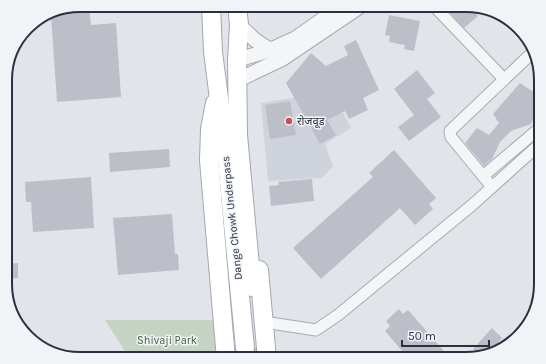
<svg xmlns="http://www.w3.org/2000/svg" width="546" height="364" font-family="Karla,'Noto Sans Devanagari',sans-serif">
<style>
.built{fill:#cfd3db}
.green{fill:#c6d2c3}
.building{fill:#bcbfc8}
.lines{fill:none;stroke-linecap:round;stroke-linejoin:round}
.primary-tunnel{stroke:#bcc0c7;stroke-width:18;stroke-dasharray:18 9;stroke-linecap:butt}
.minor-casing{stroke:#a6aab3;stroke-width:13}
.tertiary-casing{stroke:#a6aab3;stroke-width:16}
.primary-casing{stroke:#a1a7b4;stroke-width:20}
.minor{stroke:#f4f5f7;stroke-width:11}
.tertiary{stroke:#f4f5f7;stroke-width:14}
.primary{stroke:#fff;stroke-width:18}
.poi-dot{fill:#c64e57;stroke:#f1f3f6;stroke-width:1.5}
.labels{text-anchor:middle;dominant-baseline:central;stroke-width:3;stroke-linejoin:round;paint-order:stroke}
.poi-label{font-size:11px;fill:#2a3040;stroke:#f1f3f6;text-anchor:start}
.street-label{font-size:11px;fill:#2a3040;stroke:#f1f3f6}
.park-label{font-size:11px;fill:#3c5a39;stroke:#f1f3f6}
.rim{fill:none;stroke:#2a3040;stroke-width:2}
</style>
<rect width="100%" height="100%" fill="#e1e4e9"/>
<path class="built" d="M326 79 351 128 325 144 333 166 322 178 268 181 261 103 292 98Z"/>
<path class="green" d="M105 320H216L218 359H130Z"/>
<g class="building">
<path d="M80 5H89L91 25 116 23 121 97 57 102 51 16Z"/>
<path d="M443 5H469L478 16 464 28Z"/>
<path d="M389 15 420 21 414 51 404 49 405 45 389 42 390 36 385 35Z"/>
<path d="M356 40 379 90 363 98 368 110 349 119 345 111 327 120 336 135 320 144 286 83 311 53 326 66 348 55 344 46Z"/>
<path d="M417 70 435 93 427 99 441 117 409 141 398 127 414 115 394 89Z"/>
<path d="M541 82V102L531 124 511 131 500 142 492 159 484 166 465 143 477 128 489 135 499 123 493 114 520 83 532 91Z"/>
<path d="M290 101 296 135 270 139 265 105Z"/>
<path d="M169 149 170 167 110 172 109 153Z"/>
<path d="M394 150 436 198 429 204 433 209 415 225 400 208 321 279 293 248 373 177 369 173Z"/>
<path d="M91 177 94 228 33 232 31 202H26L25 182Z"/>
<path d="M312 179 314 201 271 206 269 186 279 185 278 182Z"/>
<path d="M172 214 175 254H178L179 270 118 275 113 218Z"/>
<path d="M18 263V278L6 279V264Z"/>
<path d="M399 309 403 314 408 310 451 359H409L385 331 390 326 386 321Z"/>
<path d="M492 328 502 338 488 354 481 356 473 349Z"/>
</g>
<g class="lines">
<path class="primary-tunnel" d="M257 348V359"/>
<defs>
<g id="minor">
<path d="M433 5 504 79"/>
<path d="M483 176 541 127"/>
<path d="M492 187 451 137 450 131 534 51"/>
<path d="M264 322 316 330 338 315 471 206 541 143"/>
</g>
<g id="tertiary">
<path d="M239 25 255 40 270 50 296 38 343 5"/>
<path d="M237 60 270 50"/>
<path d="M238 80 282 59 362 5"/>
</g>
<g id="primary">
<path d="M211 5 213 52 227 161 245 348"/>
<path d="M237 5 239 25 237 60 238 135 252 287"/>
<path d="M215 103 210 129 209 160 226 359"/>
<path d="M259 270 267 359"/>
</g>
</defs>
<use href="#minor" class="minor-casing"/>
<use href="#tertiary" class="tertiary-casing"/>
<use href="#primary" class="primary-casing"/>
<use href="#minor" class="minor"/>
<use href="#tertiary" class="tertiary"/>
<use href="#primary" class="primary"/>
</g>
<circle class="poi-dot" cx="289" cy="121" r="4"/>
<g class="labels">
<g class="poi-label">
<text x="297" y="121">रोजवूड</text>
</g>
<g class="street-label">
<text transform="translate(232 218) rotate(-96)">Dange Chowk Underpass</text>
</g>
<g class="park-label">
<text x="167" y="340">Shivaji Park</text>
</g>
</g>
<path d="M0 0H546V364H0ZM80 12H466A68 68 0 0 1 534 80V284A68 68 0 0 1 466 352H80A68 68 0 0 1 12 284V80A68 68 0 0 1 80 12Z" fill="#f1f3f6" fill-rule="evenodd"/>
<path class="rim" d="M80 12H466A68 68 0 0 1 534 80V284A68 68 0 0 1 466 352H80A68 68 0 0 1 12 284V80A68 68 0 0 1 80 12Z"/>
<path d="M402 340v6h87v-6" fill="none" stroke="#2a3040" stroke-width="2"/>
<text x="408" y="340" font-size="12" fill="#2a3040" stroke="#f1f3f6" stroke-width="3" paint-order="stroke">50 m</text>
</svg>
